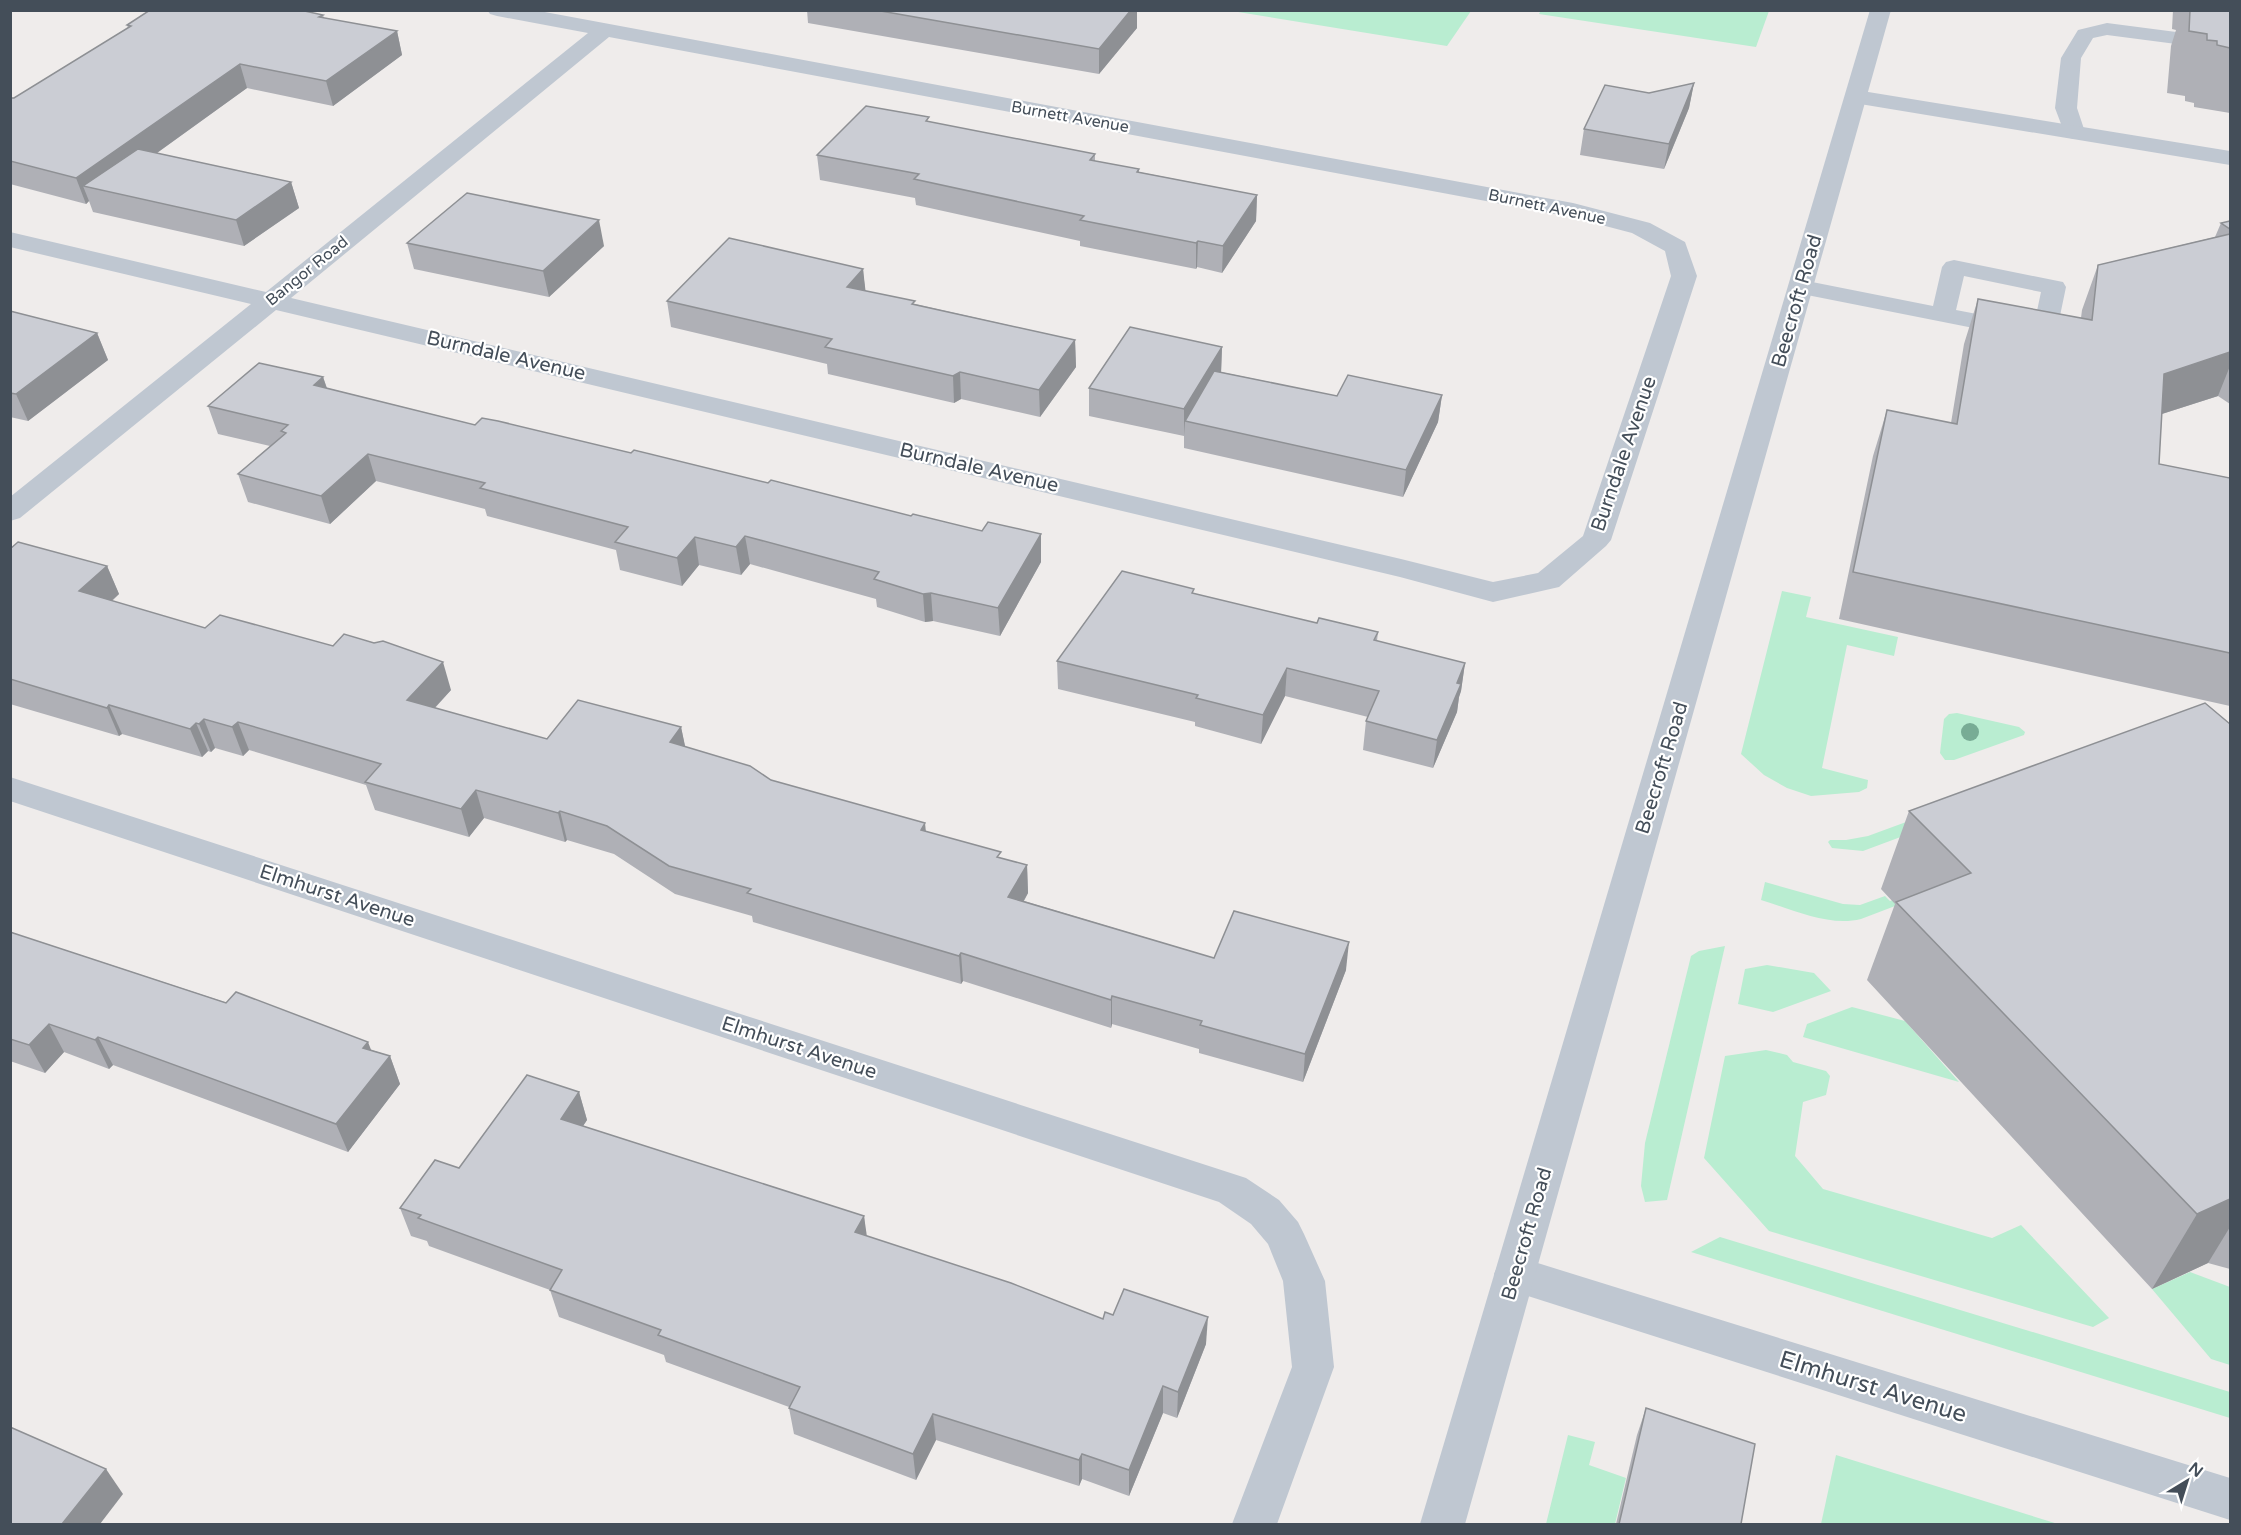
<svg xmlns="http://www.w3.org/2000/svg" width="2241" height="1535" font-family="'Varela Round',sans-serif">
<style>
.green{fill:#b9edd1}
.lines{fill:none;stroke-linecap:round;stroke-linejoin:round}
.service{fill:#bfc7d1;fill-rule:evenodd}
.minor{fill:#bfc7d1;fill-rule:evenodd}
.tertiary{fill:#bfc7d1;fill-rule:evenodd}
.tree{fill:#78ac95}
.wall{fill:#afb0b6}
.shaded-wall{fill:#8e9094}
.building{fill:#cbcdd4;stroke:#8e9094;stroke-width:1.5}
.labels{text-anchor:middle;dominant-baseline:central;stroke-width:4.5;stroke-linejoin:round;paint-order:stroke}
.far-street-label{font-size:16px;fill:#444e59;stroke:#fff}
.street-label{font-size:20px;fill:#444e59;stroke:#fff}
.near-street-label{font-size:24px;fill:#444e59;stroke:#fff}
</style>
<rect width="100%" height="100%" fill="#efeceb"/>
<g class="green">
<path d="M1541 10H1769V11L1756 47 1539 14Z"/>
<path d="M1232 11H1471L1447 46Z"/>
<path d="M1782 591 1811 597 1806 617 1898 637 1894 656 1847 645 1822 768 1868 780 1867 788 1859 792 1811 796 1787 788 1764 775 1741 754Z"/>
<path d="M1957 713 2019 727 2025 732 2024 735 1954 760H1945L1940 753 1944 719 1949 714Z"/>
<path d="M2118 744 2153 749 2178 770 2182 787 2175 799 1861 919C1828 927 1792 909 1761 900L1765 882 1843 904 1860 905 1885 896 1890 901 2099 822 2102 812 2097 803 2083 790 2048 782 1863 851 1832 848 1828 842 1830 840H1846L1868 836Z"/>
<path d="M1725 946 1667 1200 1645 1202 1641 1186 1645 1143 1691 956 1699 951Z"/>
<path d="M1767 965 1814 973 1831 991 1773 1012 1738 1004 1745 969Z"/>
<path d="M1852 1007 1905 1021 1959 1082 1803 1037 1807 1024Z"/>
<path d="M1766 1050 1787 1055 1793 1062 1826 1071 1830 1076 1826 1095 1803 1102 1795 1156 1823 1189 1992 1238 2021 1225 2109 1318 2093 1327 1769 1231 1704 1158 1725 1056Z"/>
<path d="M1720 1237 2230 1392V1418L1691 1252Z"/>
<path d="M2190 1272 2230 1287V1365L2211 1359 2152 1289Z"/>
<path d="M1568 1435 1595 1442 1589 1465 1626 1478 1615 1524H1546Z"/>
<path d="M1836 1455 2058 1524H1821Z"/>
</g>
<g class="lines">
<g class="service">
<path d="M2107 23 2230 39V51L2107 35 2093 38 2081 58 2077 108 2085 132 2082 137 2074 139 2066 137 2055 108 2061 58 2078 30Z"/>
<path d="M1954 260 2063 282 2066 287 2056 335 2053 340 2044 342 1802 294 1793 292 1790 287 1793 282 1802 280 1933 306 1942 267 1946 262ZM1964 276 2041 292 2034 325 1956 310Z"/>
</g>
<g class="minor">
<path d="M487 10H534L1573 203 1650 223 1685 242 1697 276 1611 540 1606 546 1559 587 1493 602 1400 577 276 310 20 518 10 521V497L251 304 10 247V232L266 292 588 33 497 16 490 14ZM609 37 1571 217 1632 233 1665 251 1671 276 1583 536 1538 573 1493 582 1401 559 291 298Z"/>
<path d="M1856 90 2230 151V165L1848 102 1845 97 1848 92Z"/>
<path d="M10 777 1246 1178 1279 1200 1298 1222 1304 1234 1325 1281 1334 1367 1277 1524H1232L1292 1367 1283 1281 1268 1244 1251 1224 1219 1202 10 801Z"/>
<path d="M1515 1256 2230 1478V1520L1500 1287 1494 1274 1500 1261Z"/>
</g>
<path class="tertiary" d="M1870 10H1891L1465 1524H1420Z"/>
</g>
<circle class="tree" cx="1970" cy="732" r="9"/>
<g class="wall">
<path d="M807 10H1137V28L1099 74 808 23Z"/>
<path d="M2173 10H2230V113L2194 107V103L2185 101V96L2167 93 2171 46 2176 30 2172 29Z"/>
<path d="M323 15 324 18 397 31 402 55 333 106 247 88 157 153 291 182 299 208 244 246 93 212 89 201 86 204 10 184V98H14L128 28 127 25Z"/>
<path d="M1694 83 1689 108 1664 169 1580 155 1584 129 1649 93Z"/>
<path d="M930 122 1095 154V161L1139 169V172L1257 195 1256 221 1222 273 1197 267 1196 269 1080 246V241L916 205 915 198 820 180 817 155Z"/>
<path d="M2230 221V404L2218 396 2162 414 2159 464 2230 478V706L1839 619 1873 456 1887 410 1951 423 1964 344 1978 299 2081 318 2082 310 2098 265 2215 237 2221 223Z"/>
<path d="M407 243 604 246 549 297 414 269Z"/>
<path d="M863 269 865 291 915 304 1075 340 1076 367 1040 417 961 399 954 403 828 374 827 364 671 327 667 301Z"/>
<path d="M10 311 97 333 108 360 28 421 10 417Z"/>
<path d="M1222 347 1221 372 1337 396 1442 395 1438 422 1403 497 1184 448V435V436L1089 416V388Z"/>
<path d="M323 377 327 388 475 425 631 453 911 516 982 531 1041 534V562L1000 636 933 621 925 622 877 607 876 599 750 564 741 575 699 565 682 586 620 570 616 550 487 516 485 509 376 481 330 524 248 502 238 474 270 446 218 434 208 406Z"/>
<path d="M10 549 107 566 119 594 112 601 205 628 451 690 435 708 547 739 681 727 685 747 771 780 926 831 1001 858 1027 865 1028 893 1024 901 1214 958 1346 970 1303 1082 1199 1053V1049L1112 1024 1111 1028 963 981 961 984 753 922 752 916 675 894 614 854 567 840 565 842 484 818 469 837 375 810 366 785 249 750 243 756 215 748 211 752 208 751 202 757 122 734 119 736 10 704Z"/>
<path d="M1194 594 1317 623 1378 632 1377 641 1465 663 1461 691 1459 697 1457 712 1433 768 1363 750 1366 721 1368 717 1285 696 1261 744 1195 726V722L1058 689 1057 661Z"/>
<path d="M2230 724V1269L2208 1263 2152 1289 1867 980 1895 904 1881 889 1909 811Z"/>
<path d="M10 932 390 1056 400 1084 348 1152 113 1065 109 1069 64 1052 45 1073 10 1061Z"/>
<path d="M579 1092 587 1120 583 1126 864 1216 866 1236 1103 1319 1113 1315 1206 1344 1177 1418 1163 1413 1129 1496 1082 1479 1079 1486 936 1440 916 1480 794 1434 789 1408V1407L666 1362 664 1355 559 1317 550 1290 429 1246 427 1241 411 1236 400 1208 459 1168Z"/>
<path d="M1646 1408 1741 1524H1616L1637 1435Z"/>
</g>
<g class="shaded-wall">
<path d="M1131 10H1137V28L1099 74V49Z"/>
<path d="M397 31 402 55 333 106 326 81Z"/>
<path d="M240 64 247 88 104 191 83 186 89 201 86 204 76 178Z"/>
<path d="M1694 83 1689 108 1664 169 1669 144Z"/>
<path d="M291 182 299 208 244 246 236 220Z"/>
<path d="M1257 195 1256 221 1222 273 1223 246Z"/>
<path d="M599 220 604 246 549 297 543 271Z"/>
<path d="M1198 241 1197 267 1196 269V243Z"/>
<path d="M863 269 866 295 847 287Z"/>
<path d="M97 333 108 360 28 421 16 394Z"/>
<path d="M1075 340 1076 367 1040 417 1039 390Z"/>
<path d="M1222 347 1221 374 1185 421 1184 436V409Z"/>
<path d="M2230 352V366L2218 396 2146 419 2164 374Z"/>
<path d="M960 372 961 399 954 403 953 376Z"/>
<path d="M323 377 332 404 314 385Z"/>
<path d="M1442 395 1438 422 1403 497 1406 470Z"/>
<path d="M368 454 376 481 330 524 321 496Z"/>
<path d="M1041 534V562L1000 636 998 608Z"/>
<path d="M745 536 750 564 741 575 736 547Z"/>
<path d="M695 537 699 565 682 586 677 558Z"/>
<path d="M107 566 119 594 91 619 79 591Z"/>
<path d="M931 593 933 621 925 622 923 594Z"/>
<path d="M443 662 451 690 416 728 407 700Z"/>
<path d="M1465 663 1461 691 1459 697 1457 712 1433 768 1437 740 1457 683Z"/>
<path d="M1287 668 1285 696 1261 744 1263 715Z"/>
<path d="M109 705 122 734 119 736 107 708Z"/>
<path d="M204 719 215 748 211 752 199 724Z"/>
<path d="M238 722 249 750 243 756 232 727Z"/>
<path d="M196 723 208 751 202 757 190 729Z"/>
<path d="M681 727 687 755 670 742Z"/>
<path d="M476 790 484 818 469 837 461 809Z"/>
<path d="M560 811 567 840 565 842 558 813Z"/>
<path d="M925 823 928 852 921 830Z"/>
<path d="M1027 865 1028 893 1010 925 1008 897Z"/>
<path d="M1349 942 1346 970 1303 1082 1305 1054Z"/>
<path d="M961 953 963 981 961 984 959 956Z"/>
<path d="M1112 996V1024L1111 1028V1000Z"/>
<path d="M49 1024 64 1052 45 1073 29 1045Z"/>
<path d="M98 1037 113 1065 109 1069 95 1040Z"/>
<path d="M368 1042 379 1070 390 1056 400 1084 348 1152 336 1124 363 1048Z"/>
<path d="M579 1092 587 1120 569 1147 561 1119Z"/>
<path d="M2230 1199V1227L2208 1263 2152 1289 2197 1214Z"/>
<path d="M864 1216 868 1244 855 1232Z"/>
<path d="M1208 1317 1206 1344 1177 1418 1178 1392Z"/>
<path d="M1163 1386V1413L1129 1496V1470Z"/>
<path d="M933 1414 936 1440 916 1480 913 1454Z"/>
<path d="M1082 1454V1479L1079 1486V1460Z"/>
<path d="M106 1469 123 1494 100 1524H62Z"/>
</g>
<g class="building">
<path d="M150 10H300L323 15 319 17 397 31 326 81 240 64 76 178 10 161V98H14L131 26 127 25Z"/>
<path d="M875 10H1131L1099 49Z"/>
<path d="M2190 10H2230V48L2217 45V41L2207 40V34L2189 31Z"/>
<path d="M1694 83 1669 144 1584 129 1605 85 1649 93Z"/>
<path d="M866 106 929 117 926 121 1095 154 1090 160 1139 169 1137 172 1257 195 1223 246 1198 241 1196 243 1080 220 1084 216 914 179 919 174 817 155Z"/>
<path d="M138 149 291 182 236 220 83 186Z"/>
<path d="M467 193 599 220 543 271 407 243Z"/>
<path d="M2230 221V229L2221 223Z"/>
<path d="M2230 234V352L2164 374 2159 464 2230 478V653L1853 572 1887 410 1957 424 1978 299 2092 320 2098 265Z"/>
<path d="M729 238 863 269 847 287 915 301 912 304 1075 340 1039 390 960 372 953 376 825 347 832 339 667 301Z"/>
<path d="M10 311 97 333 16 394 10 393Z"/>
<path d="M1130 327 1222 347 1184 409 1089 388Z"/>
<path d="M259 363 323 377 314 385 475 425 482 418 498 421 631 453 634 450 768 483 771 480 911 516 913 514 982 531 988 522 1041 534 998 608 931 593 923 594 874 579 879 572 745 536 736 547 695 537 677 558 615 542 628 527 480 488 485 483 368 454 321 496 238 474 286 433 281 431 288 425 208 406Z"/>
<path d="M1214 371 1337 396 1348 375 1442 395 1406 470 1185 421Z"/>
<path d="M18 542 107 566 79 591 205 628 220 615 333 646 344 634 374 643 383 641 443 662 407 700 547 739 578 700 681 727 670 742 750 766 771 780 925 823 921 830 1001 852 997 857 1027 865 1008 897 1214 958 1234 911 1349 942 1305 1054 1200 1025 1202 1021 1112 996 1111 1000 961 953 959 956 747 893 751 889 669 866 607 826 560 811 558 813 476 790 461 809 365 782 381 764 238 722 232 727 204 719 199 724 196 723 190 729 109 705 107 708 10 679V549Z"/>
<path d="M1122 571 1194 589 1192 593 1317 623 1319 618 1378 632 1374 640 1465 663 1457 683 1461 684 1437 740 1366 721 1379 691 1287 668 1263 715 1196 698 1198 695 1057 661Z"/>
<path d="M2205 703 2230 724V1199L2197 1214 1896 902 1971 873 1909 811Z"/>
<path d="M10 932 226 1003 236 992 368 1042 363 1048 390 1056 336 1124 98 1037 95 1040 49 1024 29 1045 10 1039Z"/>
<path d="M527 1075 579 1092 561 1119 864 1216 855 1232 1011 1283 1103 1319 1105 1312 1113 1315 1124 1289 1208 1317 1178 1392 1163 1386 1129 1470 1082 1454 1079 1460 933 1414 913 1454 789 1408 800 1387 658 1335 661 1330 550 1290 562 1270 418 1218 421 1215 400 1208 435 1160 459 1168Z"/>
<path d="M1646 1408 1755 1444 1741 1524H1619Z"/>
<path d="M10 1427 106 1469 62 1524H10Z"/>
</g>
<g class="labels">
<g class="far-street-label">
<text transform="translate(1070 117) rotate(10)">Burnett Avenue</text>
<text transform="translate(1547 207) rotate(12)">Burnett Avenue</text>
<text transform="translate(307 271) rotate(-39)">Bangor Road</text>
</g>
<g class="street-label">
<text transform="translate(1797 301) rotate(-74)">Beecroft Road</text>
<text transform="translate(506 356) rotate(13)">Burndale Avenue</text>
<text transform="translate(1624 454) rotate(-71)">Burndale Avenue</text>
<text transform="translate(979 468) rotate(13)">Burndale Avenue</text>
<text transform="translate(1662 768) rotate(-73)">Beecroft Road</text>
<text transform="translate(337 896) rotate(18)">Elmhurst Avenue</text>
<text transform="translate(799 1048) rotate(18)">Elmhurst Avenue</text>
<text transform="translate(1527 1234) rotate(-74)">Beecroft Road</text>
</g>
<g class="near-street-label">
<text transform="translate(1873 1387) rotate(17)">Elmhurst Avenue</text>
</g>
</g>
<rect width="2241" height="1535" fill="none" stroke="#444e59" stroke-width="24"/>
<g transform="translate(2187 1481) rotate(38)" stroke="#ffffff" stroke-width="4.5" paint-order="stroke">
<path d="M0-4.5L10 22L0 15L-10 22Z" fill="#444e59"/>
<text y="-9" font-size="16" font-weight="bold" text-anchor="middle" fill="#444e59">N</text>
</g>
</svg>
